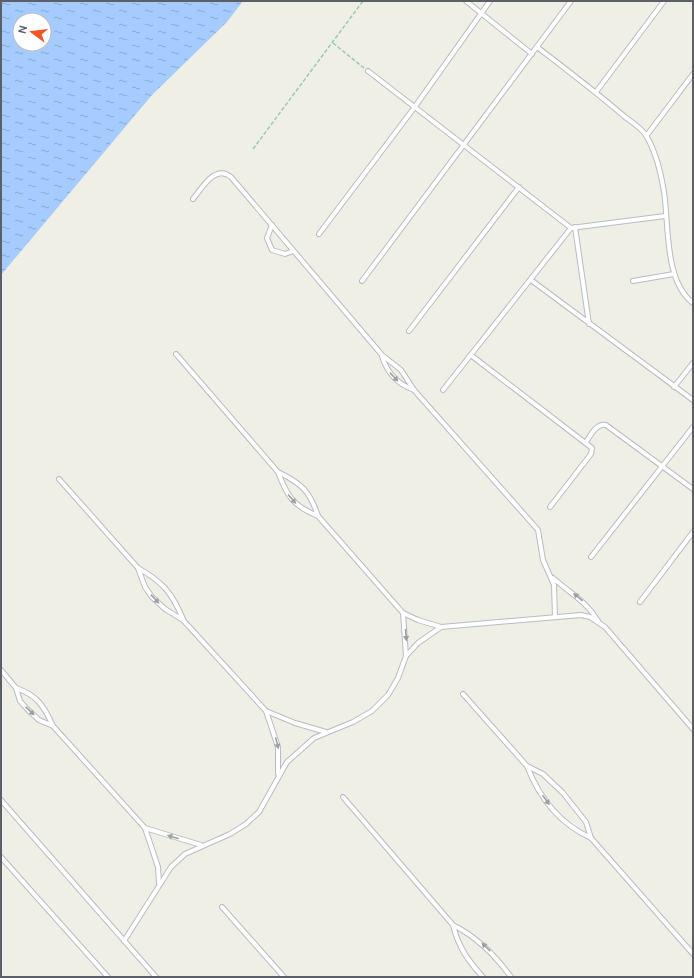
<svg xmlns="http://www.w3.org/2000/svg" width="694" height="978" font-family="Ubuntu,sans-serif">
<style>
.water{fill:url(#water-ripples);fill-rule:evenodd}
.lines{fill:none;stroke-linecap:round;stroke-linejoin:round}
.service-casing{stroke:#b9bcc2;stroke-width:6}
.path{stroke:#98cbad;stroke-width:1.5;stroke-dasharray:4 2;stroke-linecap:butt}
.service{stroke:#fff;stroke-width:4}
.oneway{fill:#9da0a3}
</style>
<defs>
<pattern id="water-ripples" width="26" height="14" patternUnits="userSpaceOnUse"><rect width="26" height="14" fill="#a6ccff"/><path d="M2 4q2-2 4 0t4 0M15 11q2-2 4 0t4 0" fill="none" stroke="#8aa9d2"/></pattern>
</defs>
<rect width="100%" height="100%" fill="#f0efe5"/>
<path class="water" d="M1 1H243L227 22 152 95 1 275ZM20 20H44V44H20Z"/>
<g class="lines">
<defs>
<g id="service">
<path d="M466 1 532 54"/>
<path d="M537 47C567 70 596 92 625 117 632 122 643 129 647 137 656 153 661 173 664 192 669 224 664 281 693 303"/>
<path d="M368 71 571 228"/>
<path d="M596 92 664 1"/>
<path d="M647 135 693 74"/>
<path d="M193 199C202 188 215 164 231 177L382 355 401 370 414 390 538 530 543 560 554 585 555 617"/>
<path d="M272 225 267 238 272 250 285 254 293 251"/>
<path d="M575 227 589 324"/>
<path d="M319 234 414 108 490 1"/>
<path d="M531 280 693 400"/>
<path d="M362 281 571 1"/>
<path d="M633 281 674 274"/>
<path d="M409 331 519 187"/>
<path d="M176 354 278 472C287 496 293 506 318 516"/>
<path d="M382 356C387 373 397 384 414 390"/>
<path d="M472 356 592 448 591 454 550 507"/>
<path d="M674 387 693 363"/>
<path d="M443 390 571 228 665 216"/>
<path d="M586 442C591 435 596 423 606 425L693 489"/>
<path d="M278 472C301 483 310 491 318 516L403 613 418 620 441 627 581 615 590 617 605 627 693 729"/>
<path d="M59 479 138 568C163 582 172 593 183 619"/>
<path d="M591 557 693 427"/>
<path d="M138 568 145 587 152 597 165 609 183 620 266 711 278 747V774"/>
<path d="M553 578C570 593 586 601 598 621"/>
<path d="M640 602 693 532"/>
<path d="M403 613 406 656"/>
<path d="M1 670 16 688 20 701 29 711 39 720 53 726"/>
<path d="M16 688C37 695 44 706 53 726L145 828 158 867 159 883"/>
<path d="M463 694 527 766 543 774 563 793 586 822 591 838 693 954"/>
<path d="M266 711 295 723 326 732"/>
<path d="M527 766C539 797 560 824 591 838"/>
<path d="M343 797 453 925C477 937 495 955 511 977"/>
<path d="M1 800 156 977"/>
<path d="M145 828 201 845"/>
<path d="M1 857 108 977"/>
<path d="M222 907 284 977"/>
<path d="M453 925C458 946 468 961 483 977"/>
<path d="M124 941 171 867 185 854 230 834 246 824 259 812 287 762 314 738 353 722 372 711 388 695 398 678 406 656 418 643 441 627"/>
</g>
</defs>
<use href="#service" class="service-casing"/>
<g class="path">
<path d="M333 43 364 68"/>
<path d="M253 149 363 1"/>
</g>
<use href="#service" class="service"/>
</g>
<defs><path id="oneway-solid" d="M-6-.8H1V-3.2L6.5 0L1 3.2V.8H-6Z"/></defs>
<g class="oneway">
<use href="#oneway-solid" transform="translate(394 377) rotate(47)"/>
<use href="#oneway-solid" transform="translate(292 499) rotate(50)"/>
<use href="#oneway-solid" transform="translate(578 597) rotate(-141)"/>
<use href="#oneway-solid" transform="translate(155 599) rotate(47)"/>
<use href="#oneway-solid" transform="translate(406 635) rotate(86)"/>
<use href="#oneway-solid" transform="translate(30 711) rotate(44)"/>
<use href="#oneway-solid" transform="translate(277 743) rotate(76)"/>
<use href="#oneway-solid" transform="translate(546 800) rotate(55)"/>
<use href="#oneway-solid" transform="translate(173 837) rotate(-163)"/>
<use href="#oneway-solid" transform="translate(486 947) rotate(-135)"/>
</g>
<rect width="694" height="978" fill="none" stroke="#5c6066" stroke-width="4"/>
<g transform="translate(32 32) rotate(285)"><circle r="19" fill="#ffffff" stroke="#bebfc2"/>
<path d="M0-3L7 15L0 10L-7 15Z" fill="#f55226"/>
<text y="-6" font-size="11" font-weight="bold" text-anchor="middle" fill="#5c6066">N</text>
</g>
</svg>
